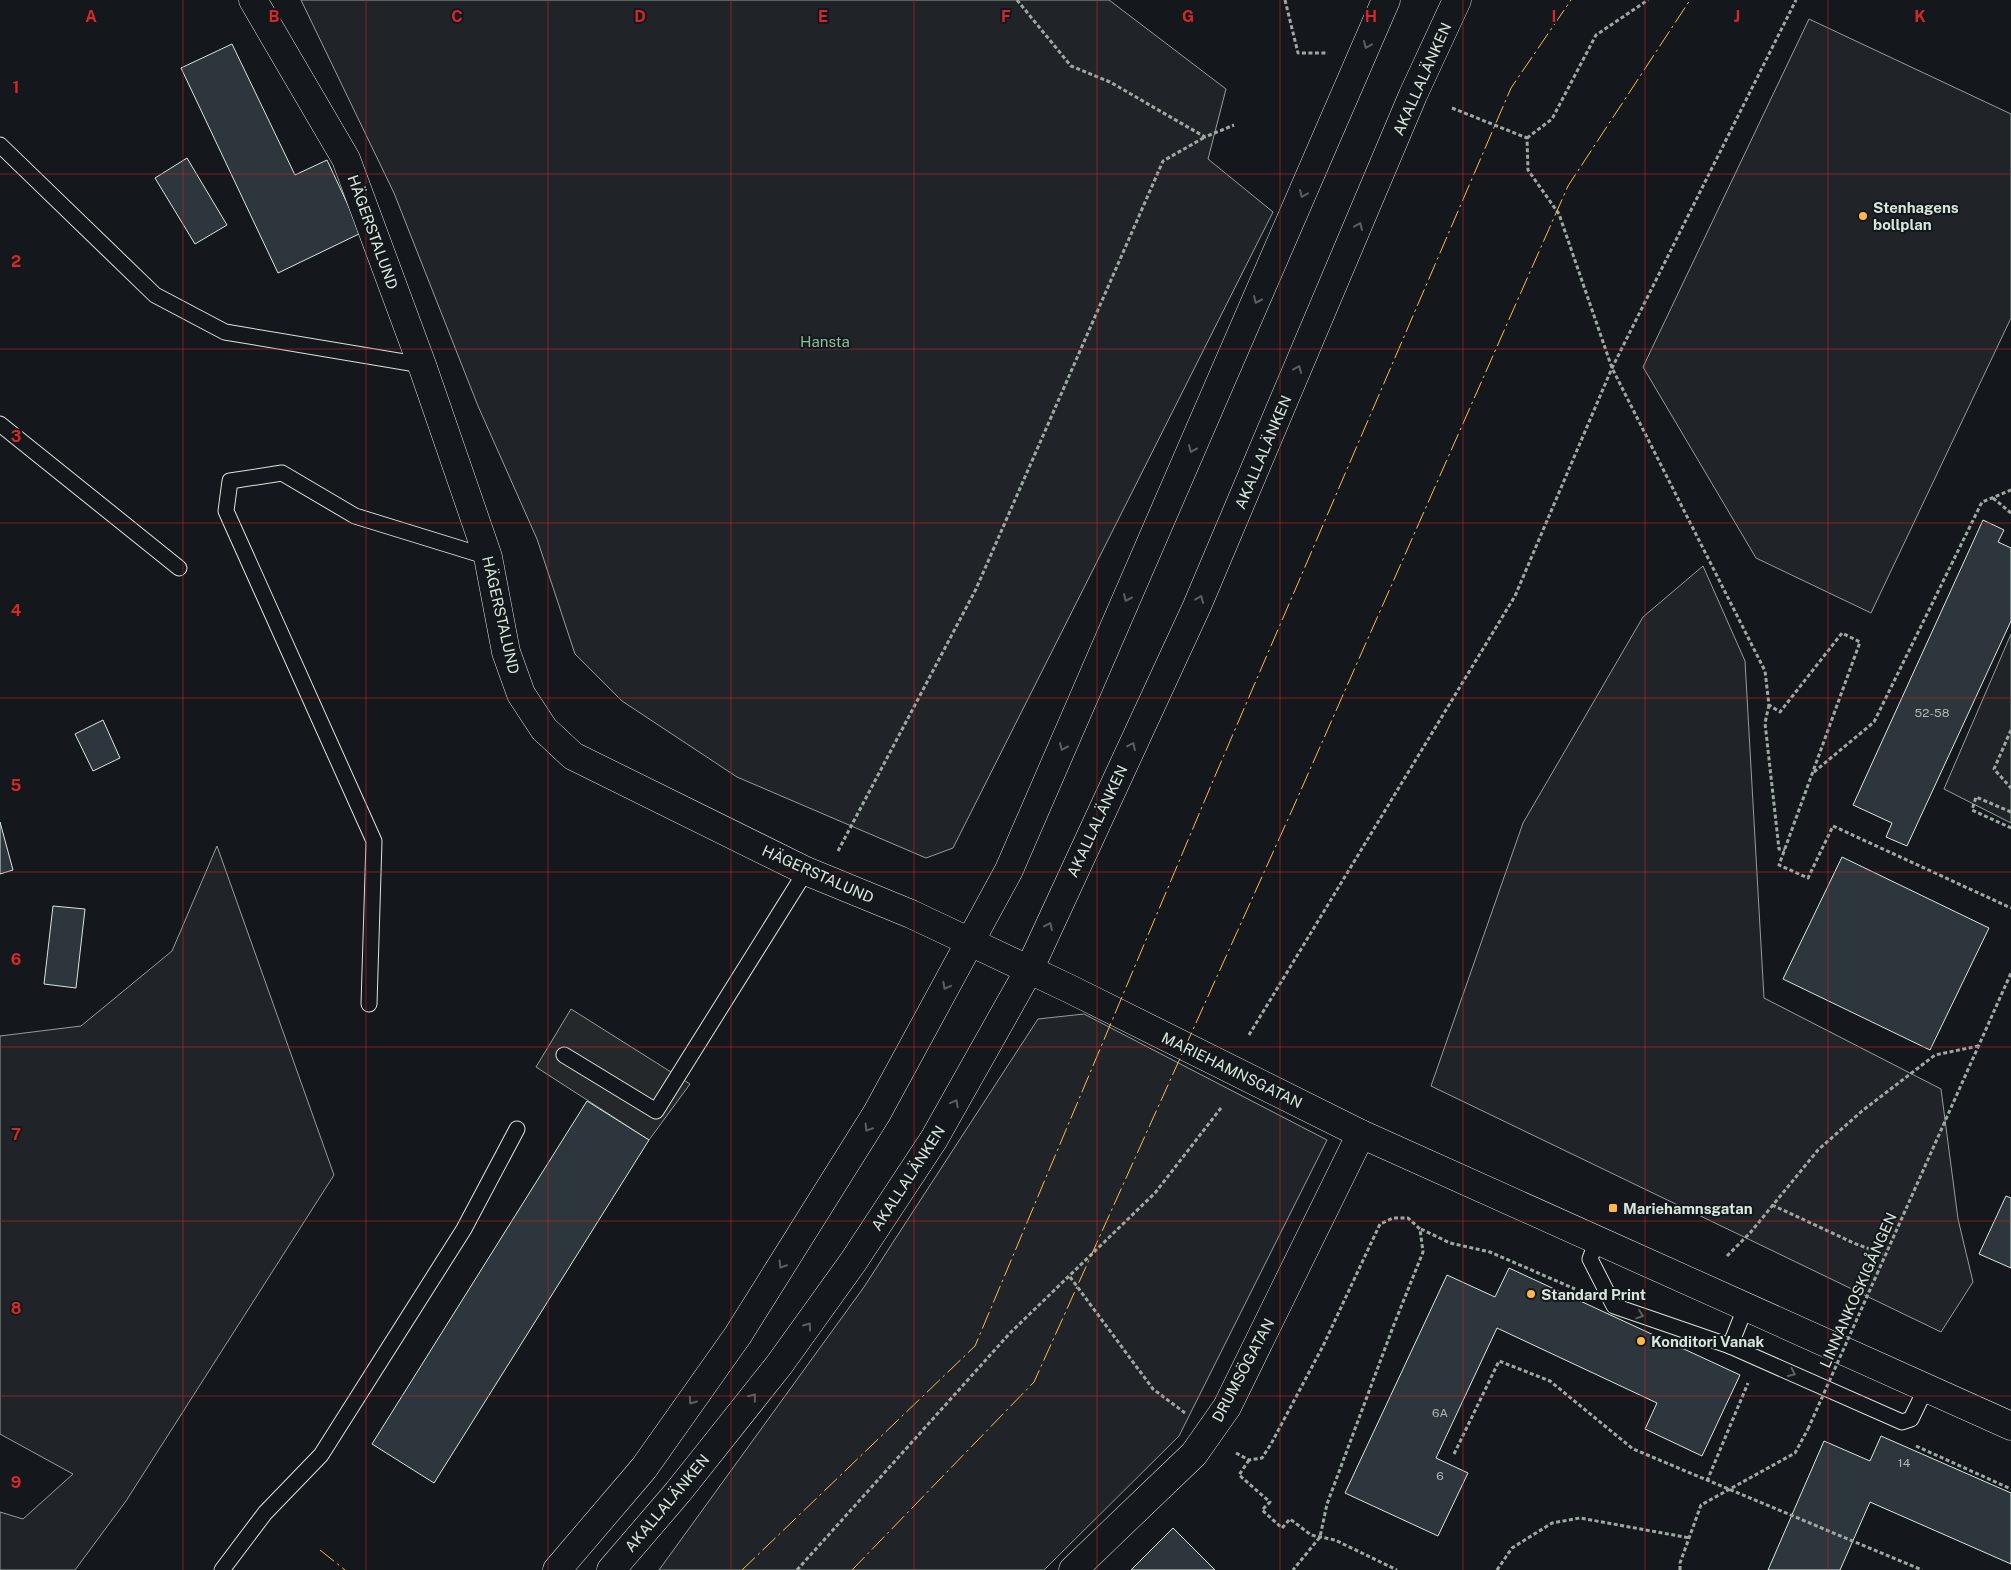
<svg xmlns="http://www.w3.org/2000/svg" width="2011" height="1570" font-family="'Public Sans',sans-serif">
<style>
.green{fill:#202428;stroke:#939e99}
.parking{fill:#24282b;stroke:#939e99}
.building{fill:#2c363c;stroke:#d8e6dc}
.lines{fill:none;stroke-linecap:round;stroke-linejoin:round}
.lane-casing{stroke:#d8e6dc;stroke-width:17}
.street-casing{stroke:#d8e6dc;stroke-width:29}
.secondary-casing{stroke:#d8e6dc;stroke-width:29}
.path{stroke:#9da8a2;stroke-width:3;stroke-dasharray:4 2.5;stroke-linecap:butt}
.lane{stroke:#14181c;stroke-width:15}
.street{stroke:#14181c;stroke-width:28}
.secondary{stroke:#14181c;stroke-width:28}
.path-bridge{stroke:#9da8a2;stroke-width:3;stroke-dasharray:4 2.5;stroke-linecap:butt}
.power{stroke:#ffb74d;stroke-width:1;stroke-dasharray:18 4 2.5 4;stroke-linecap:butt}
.oneway{stroke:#59605f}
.grid{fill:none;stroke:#d62828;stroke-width:1;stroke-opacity:0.55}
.poi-dot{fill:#ffb74d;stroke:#14181c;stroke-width:2}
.labels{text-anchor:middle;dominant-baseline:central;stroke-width:4;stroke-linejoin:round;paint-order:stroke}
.number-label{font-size:12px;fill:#adbab4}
.street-label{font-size:15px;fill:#d8e6dc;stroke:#14181c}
.poi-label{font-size:15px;font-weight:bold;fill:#d8e6dc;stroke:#14181c;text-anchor:start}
.park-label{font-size:15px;fill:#8ac095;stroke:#14181c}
.grid-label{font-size:16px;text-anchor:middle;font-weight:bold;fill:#d62828;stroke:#14181c;stroke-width:4;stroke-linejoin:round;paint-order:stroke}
</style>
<rect width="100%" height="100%" fill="#14181c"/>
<g class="green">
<path d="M301 0H1109L1226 89 1208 159 1273 212 953 848 926 858 737 777 622 701 575 654 537 539 478 406 394 193Z"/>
<path d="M1809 19 2011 114V318L1871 613 1756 558 1643 367Z"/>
<path d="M1703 566 1745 661 1764 998 1941 1089 1958 1219 1973 1282 1941 1332 1431 1086 1523 823 1643 617Z"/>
<path d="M2011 634V823L1944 789Z"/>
<path d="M217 846 334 1175 126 1501 75 1570H0V1512L23 1519 73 1474 0 1434V1036L81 1026 172 951Z"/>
<path d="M1084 1014 1327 1140 1179 1436 1044 1570H659L864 1287 1038 1019Z"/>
</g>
<path class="parking" d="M571 1009 690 1084 649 1140 536 1067Z"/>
<g class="building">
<path d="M232 44 295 175 327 160 361 233 278 273 181 68Z"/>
<path d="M187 158 227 225 195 244 155 178Z"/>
<path d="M1983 520 2004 530 1998 542 2011 548V621L1907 846 1886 837 1892 823 1853 805Z"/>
<path d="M103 720 120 758 93 771 75 734Z"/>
<path d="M0 822 13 870 0 874Z"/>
<path d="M1842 857 1989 928 1930 1050 1783 979Z"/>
<path d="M53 906 85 909 76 988 44 984Z"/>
<path d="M587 1101 649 1140 434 1483 372 1444Z"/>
<path d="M2006 1196 2011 1198V1268L1979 1254Z"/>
<path d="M1509 1268 1740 1375 1702 1456 1645 1429 1657 1403 1497 1328 1436 1458 1468 1473 1438 1536 1345 1493 1447 1275 1495 1297Z"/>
<path d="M1881 1436 2011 1493V1564L1870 1502 1840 1570H1768L1824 1441 1870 1461Z"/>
<path d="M1173 1528 1215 1570H1131Z"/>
</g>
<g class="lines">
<defs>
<g id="lane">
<path d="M0 145 155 295 225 332 422 365"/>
<path d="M0 424 179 568"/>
<path d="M369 1004 374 841 226 511 230 481 282 473 355 516 488 557"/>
<path d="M564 1055 656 1111 806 871"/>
<path d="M1597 1240 1590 1259 1614 1306 1730 1346 1902 1422 1911 1419 1926 1388"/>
<path d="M1730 1346 1746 1306"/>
<path d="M222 1570 265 1513 321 1455 464 1229 517 1129"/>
</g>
<g id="street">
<path d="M253 0 346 159 422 365 488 557 506 652 521 694 544 729 573 756 806 871 911 914 1068 988 1361 1134 2011 1426"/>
<path d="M1073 1570 1194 1454 1227 1407 1361 1134"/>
</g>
<g id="secondary">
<path d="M557 1570 644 1468 738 1335 877 1113 1009 870 1386 0"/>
<path d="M611 1570 678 1492 779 1365 853 1262 934 1139 1029 970 1197 606 1413 95 1457 0"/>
</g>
</defs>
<use href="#lane" class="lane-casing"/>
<use href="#street" class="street-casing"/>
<use href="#secondary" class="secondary-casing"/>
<g class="path">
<path d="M1017 0 1071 66 1110 82 1205 137 1234 125"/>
<path d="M1285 0 1298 53H1328"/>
<path d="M1452 108 1527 138 1528 170 1559 214 1612 368 1765 671 1769 705 1780 712 1842 633 1860 642 1779 865 1808 878 1833 826 2011 908"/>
<path d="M1527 138 1552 119 1596 35 1648 0"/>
<path d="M1993 498 2011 513"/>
<path d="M1769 705 1765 723 1779 849 1785 850"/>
<path d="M2011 730 1994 769 2011 788"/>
<path d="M1814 772 1874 722 1982 502 2011 490"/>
<path d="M2011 812 1976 797 1972 810 2011 828"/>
<path d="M838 851 976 589 1163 161 1205 137"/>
<path d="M1249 1035 1515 596 1612 368 1796 0"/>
<path d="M1772 1205 1856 1244 1886 1255"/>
<path d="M1421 1229 1450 1243 1490 1252 1575 1289"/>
<path d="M1727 1256 1750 1233 1818 1150 1862 1111 1935 1055 1978 1046"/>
<path d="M1877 1274 2011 973"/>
<path d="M1070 1277 1153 1389 1185 1413"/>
<path d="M1916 1446 2011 1489"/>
<path d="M1236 1453 1249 1460 1262 1458 1271 1444 1323 1346 1380 1224 1393 1218H1408L1420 1229 1423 1252 1393 1327 1327 1504 1320 1537 1293 1570"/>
<path d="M1454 1454 1499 1361 1550 1381 1633 1449 1922 1570"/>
<path d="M1249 1460 1239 1475 1270 1502 1262 1510 1282 1528 1290 1519 1311 1535 1335 1540 1397 1570"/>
<path d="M1707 1481 1748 1383"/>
<path d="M797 1570 1010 1333 1155 1193 1221 1108"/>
<path d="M1497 1570 1512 1548 1552 1523 1580 1518 1690 1538"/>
<path d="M1680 1570V1563L1701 1505 1795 1453 1808 1429"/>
</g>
<use href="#lane" class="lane"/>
<use href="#street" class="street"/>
<use href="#secondary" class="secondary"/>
<path class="path-bridge" d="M1808 1429 1877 1274"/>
<g class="power">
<path d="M320 1550 345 1570"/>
<path d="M742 1570 975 1346 1215 776 1511 88 1571 0"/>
<path d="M852 1570 1034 1382 1293 808 1568 186 1690 0"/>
</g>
</g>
<defs><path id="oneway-chevron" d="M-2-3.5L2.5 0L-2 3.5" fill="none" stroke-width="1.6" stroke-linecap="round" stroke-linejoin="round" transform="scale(1.25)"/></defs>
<g class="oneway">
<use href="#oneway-chevron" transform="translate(1367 45) rotate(113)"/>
<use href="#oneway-chevron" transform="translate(1303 194) rotate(113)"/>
<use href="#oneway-chevron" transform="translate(1359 226) rotate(-67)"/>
<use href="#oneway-chevron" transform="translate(1257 300) rotate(114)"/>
<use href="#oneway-chevron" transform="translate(1298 369) rotate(-67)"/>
<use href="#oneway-chevron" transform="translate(1192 449) rotate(114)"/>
<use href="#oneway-chevron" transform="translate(1127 598) rotate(114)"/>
<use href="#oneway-chevron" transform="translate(1200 599) rotate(-67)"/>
<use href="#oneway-chevron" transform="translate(1132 746) rotate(-65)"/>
<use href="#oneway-chevron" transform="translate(1063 747) rotate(114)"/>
<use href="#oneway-chevron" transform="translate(1049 926) rotate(-65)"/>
<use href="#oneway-chevron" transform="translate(946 986) rotate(118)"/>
<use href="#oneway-chevron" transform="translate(955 1103) rotate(-61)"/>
<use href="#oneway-chevron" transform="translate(868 1128) rotate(122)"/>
<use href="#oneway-chevron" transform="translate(782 1265) rotate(122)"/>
<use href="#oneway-chevron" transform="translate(1640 1315) rotate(19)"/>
<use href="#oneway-chevron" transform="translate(808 1326) rotate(-54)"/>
<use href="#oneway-chevron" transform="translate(1792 1373) rotate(24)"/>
<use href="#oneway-chevron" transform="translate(753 1397) rotate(-51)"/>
<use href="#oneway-chevron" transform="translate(692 1401) rotate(125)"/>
</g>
<path class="grid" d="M183 0V1570M366 0V1570M548 0V1570M731 0V1570M914 0V1570M1097 0V1570M1280 0V1570M1463 0V1570M1645 0V1570M1828 0V1570M0 174H2011M0 349H2011M0 523H2011M0 698H2011M0 872H2011M0 1047H2011M0 1221H2011M0 1396H2011"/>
<g class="poi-dot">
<circle cx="1863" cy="216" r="5"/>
<rect x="1608" y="1203" width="10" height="10" rx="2.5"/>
<circle cx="1531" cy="1294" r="5"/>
<circle cx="1641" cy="1341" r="5"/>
</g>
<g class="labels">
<g class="number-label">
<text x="1932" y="713">52-58</text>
<text x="1440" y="1413">6A</text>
<text x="1904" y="1463">14</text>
<text x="1440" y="1476">6</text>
</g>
<g class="street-label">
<text transform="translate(1422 79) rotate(-66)">AKALLALÄNKEN</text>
<text transform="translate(373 232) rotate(70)">HÄGERSTALUND</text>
<text transform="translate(1263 452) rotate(-67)">AKALLALÄNKEN</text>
<text transform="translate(501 615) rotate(77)">HÄGERSTALUND</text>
<text transform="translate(1097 821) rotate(-65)">AKALLALÄNKEN</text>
<text transform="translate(818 874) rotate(24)">HÄGERSTALUND</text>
<text transform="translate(1232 1070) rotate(26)">MARIEHAMNSGATAN</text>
<text transform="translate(908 1178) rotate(-57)">AKALLALÄNKEN</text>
<text transform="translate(1858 1290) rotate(-66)">LINNANKOSKIGÅNGEN</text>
<text transform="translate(1243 1370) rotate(-62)">DRUMSÖGATAN</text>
<text transform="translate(667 1503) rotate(-50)">AKALLALÄNKEN</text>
</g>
<g class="poi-label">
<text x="1873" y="207">Stenhagens<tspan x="1873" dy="17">bollplan</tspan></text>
<text x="1623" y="1208">Mariehamnsgatan</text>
<text x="1541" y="1294">Standard Print</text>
<text x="1651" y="1341">Konditori Vanak</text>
</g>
<g class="park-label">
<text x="825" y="341">Hansta</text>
</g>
</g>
<g class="grid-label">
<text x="91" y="22">A</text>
<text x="274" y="22">B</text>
<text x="457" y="22">C</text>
<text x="640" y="22">D</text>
<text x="823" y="22">E</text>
<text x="1006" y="22">F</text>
<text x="1188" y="22">G</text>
<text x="1371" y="22">H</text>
<text x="1554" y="22">I</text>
<text x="1737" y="22">J</text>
<text x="1920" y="22">K</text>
<text x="16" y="93">1</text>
<text x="16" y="267">2</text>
<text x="16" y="442">3</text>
<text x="16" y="616">4</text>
<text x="16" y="791">5</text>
<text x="16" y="965">6</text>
<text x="16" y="1140">7</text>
<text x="16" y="1314">8</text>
<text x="16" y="1488">9</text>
</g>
</svg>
